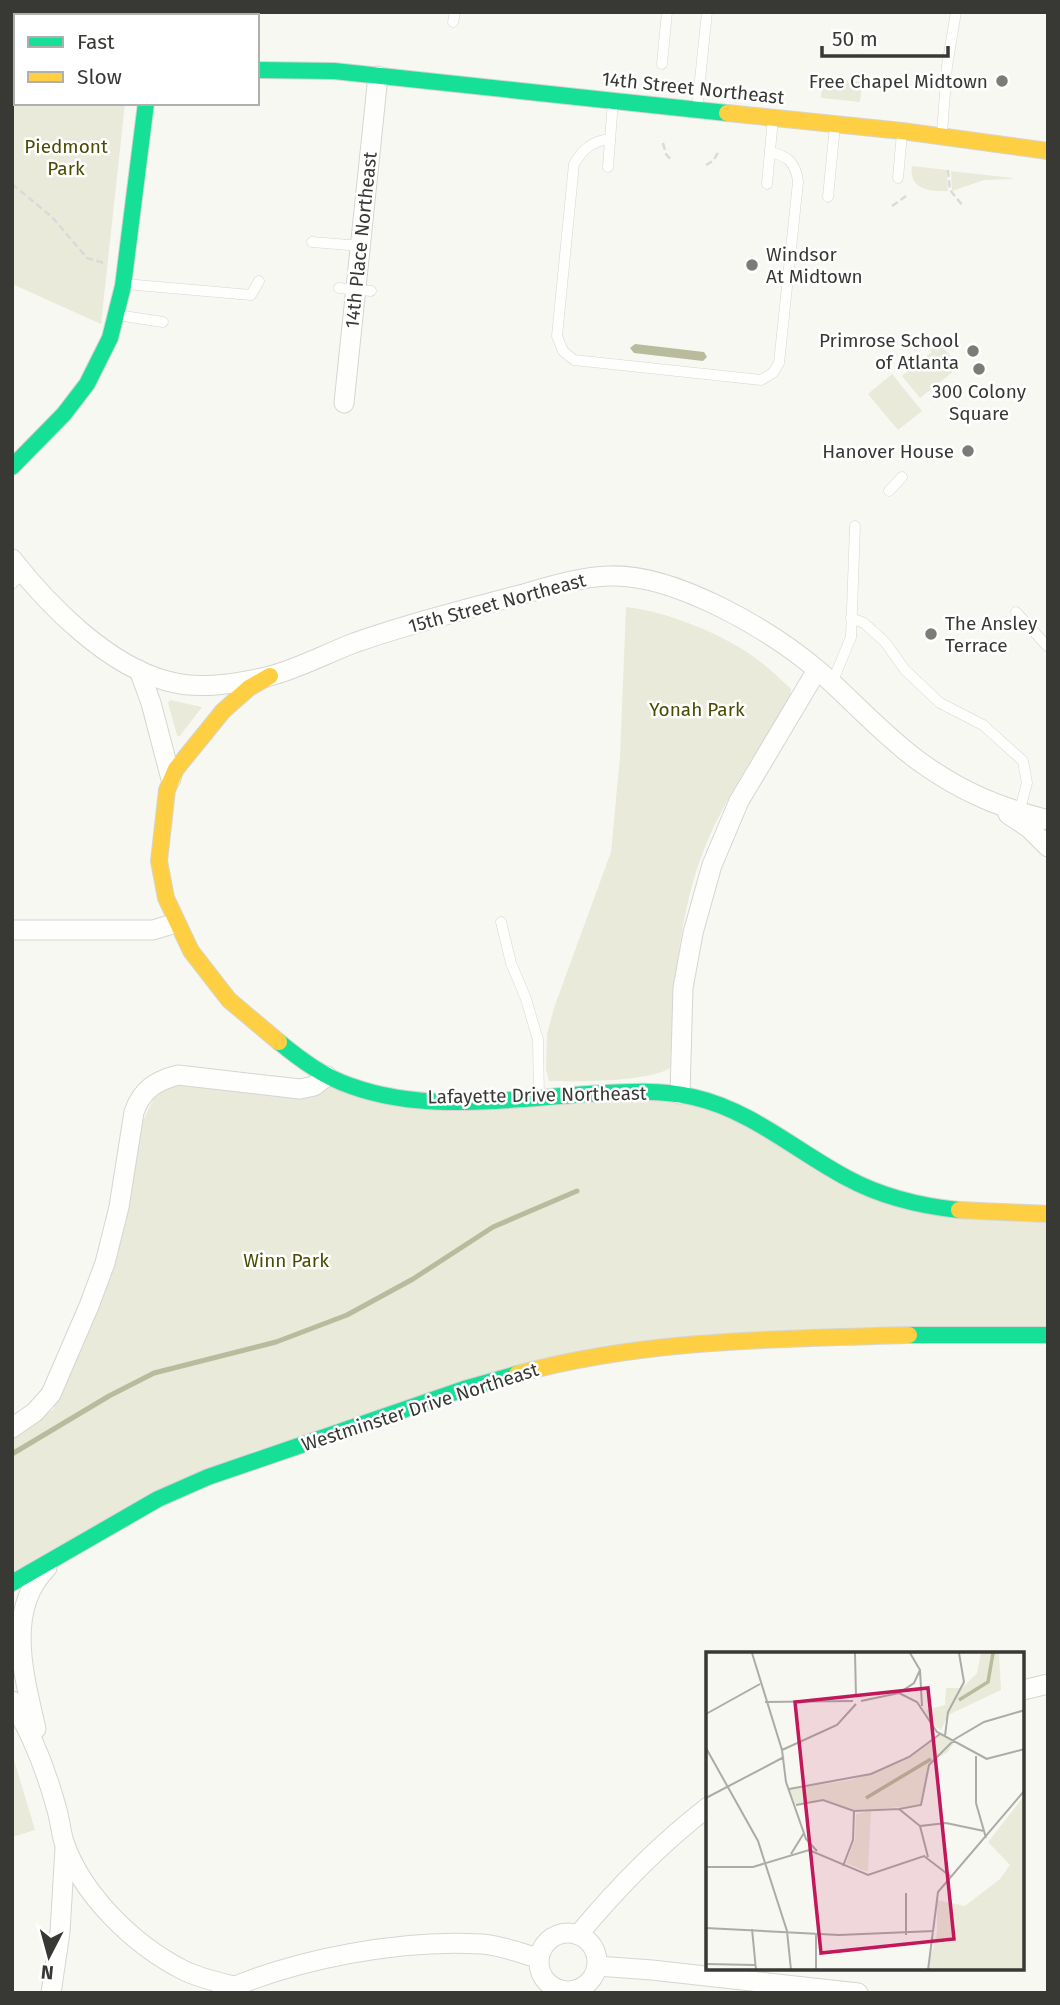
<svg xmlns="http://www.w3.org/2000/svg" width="1060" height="2005" font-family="'Fira Sans',sans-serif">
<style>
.green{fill:#e9ead9}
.water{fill:#b9bb9d}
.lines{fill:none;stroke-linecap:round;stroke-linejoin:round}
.stream{stroke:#b9bb9d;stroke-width:5}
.lane-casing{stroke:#d5d5d1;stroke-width:11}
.street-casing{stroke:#d5d5d1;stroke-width:21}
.fast-casing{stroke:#d5d5d1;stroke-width:18}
.slow-casing{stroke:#d5d5d1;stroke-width:18}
.path{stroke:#dadad9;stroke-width:2.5;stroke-dasharray:7 3.5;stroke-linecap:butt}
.lane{stroke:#fefefd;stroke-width:10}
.street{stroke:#fefefd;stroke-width:19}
.fast{stroke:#16e098;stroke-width:16}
.slow{stroke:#ffcf43;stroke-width:16}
.poi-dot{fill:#7b7c78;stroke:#fff;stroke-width:2.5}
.labels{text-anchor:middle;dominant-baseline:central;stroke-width:5;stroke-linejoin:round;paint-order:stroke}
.poi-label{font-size:19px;fill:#383935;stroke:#fff;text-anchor:end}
.street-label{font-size:19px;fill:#383935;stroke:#fff}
.park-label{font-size:19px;fill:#4a4b01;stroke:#fff}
.inset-river{fill:none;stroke:#b9bb9d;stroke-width:3.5}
.inset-road{fill:none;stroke:#abaca7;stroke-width:2}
.view{fill:#c2185b;fill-opacity:0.15;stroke:#c2185b;stroke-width:3.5}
.inset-edge{fill:none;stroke:#383935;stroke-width:3.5}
</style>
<rect width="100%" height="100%" fill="#f8f8f3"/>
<g class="green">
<path d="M12 12H165V16H16V103H125L101 324 12 284Z"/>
<path d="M823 78 862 82 860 102 821 98Z"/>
<path d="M912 166 947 170 948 191C930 192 908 189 912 166Z"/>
<path d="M951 171 1013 178 1012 179 984 180 952 191Z"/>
<path d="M935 337 959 367 920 398 902 376 932 352 925 344Z"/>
<path d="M892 374 922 411 898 430 868 394Z"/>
<path d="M626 607C666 611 726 635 758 660 769 668 780 679 791 689 791 705 778 717 770 730 748 766 723 804 707 842 677 914 674 992 670 1068 649 1082 576 1082 549 1081L546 1069 547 1034 555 1005 611 852 620 757Z"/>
<path d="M170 700 202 707 179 737 177 735 168 703Z"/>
<path d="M209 1077 454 1097 684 1095 914 1201 1048 1205V1334L671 1341 254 1451 12 1582V1429L53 1410 106 1264 131 1146 157 1091Z"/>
<path d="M12 1753 35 1830 12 1837Z"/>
</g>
<path class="water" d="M635 344 704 352 707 357 703 361 634 353 630 348Z"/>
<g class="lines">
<path class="stream" d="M12 1454 109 1396 154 1373 276 1342 347 1315 413 1279 493 1227 577 1191"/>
<defs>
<g id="lane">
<path d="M453 22 455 12"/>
<path d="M662 64 667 12"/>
<path d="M697 109 707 12"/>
<path d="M942 133 947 66 956 12"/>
<path d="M610 139C592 141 583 149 574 164L557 336 563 351 574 360 761 380 773 373 779 363 798 182C796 163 788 156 770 152"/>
<path d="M608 167 613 101"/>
<path d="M898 178 902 133"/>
<path d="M767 184 773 118"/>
<path d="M828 197 835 125"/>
<path d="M312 242 361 246"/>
<path d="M125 284 251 295 259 281"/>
<path d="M339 288 371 291"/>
<path d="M117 315 163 322"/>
<path d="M889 491 902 477"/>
<path d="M12 584 23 573"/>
<path d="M1016 612 1048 647"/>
<path d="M851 618 864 623 885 642 905 670 940 703 983 725 1023 761 1027 783 1019 813"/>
<path d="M832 683 851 637 855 526"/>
<path d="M501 922 511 963 526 999 538 1040 539 1097"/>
</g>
<g id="street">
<path d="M13 12 17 16"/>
<path d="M12 56 16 55"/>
<path d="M344 403 378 76"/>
<path d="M12 559C49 606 107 665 167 681 198 690 234 684 266 677 296 670 325 654 354 643 405 625 459 611 512 597 543 589 576 577 609 576 674 573 771 630 820 672 853 701 884 736 920 762 962 792 998 807 1048 820"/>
<path d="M139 670 151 703 171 779"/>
<path d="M1008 814 1029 828 1048 847"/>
<path d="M12 930H153L176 923"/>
<path d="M680 1094 683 988 693 933 712 865 739 801 817 670"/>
<path d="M12 1428 35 1412 51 1394 89 1306 105 1263 119 1207 134 1112C142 1090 155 1081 178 1075L300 1089 314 1086 327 1076"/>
<path d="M1023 1690 1048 1684"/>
<path d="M12 1701C32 1734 47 1773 57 1810 60 1821 61 1832 64 1842 82 1895 134 1945 183 1970 199 1978 217 1982 234 1986"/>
<path d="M36 1729C25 1679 4 1610 47 1568"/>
<circle cx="568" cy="1962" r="29"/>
<path d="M578 1935C617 1888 660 1844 708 1807"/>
<path d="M597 1966 652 1970 858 1993"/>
<path d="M222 1992C294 1959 402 1939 481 1944 500 1945 520 1953 538 1958"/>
<path d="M51 1993 60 1932 65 1848"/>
</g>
<g id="fast">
<path d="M154 16 155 12"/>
<path d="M257 70 334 71 727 113"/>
<path d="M12 467 64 414 87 384 110 338 123 286 146 103"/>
<path d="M279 1042C301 1060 324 1077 351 1086 425 1113 511 1099 588 1094 623 1092 659 1089 693 1097 751 1110 796 1151 847 1178 882 1197 920 1206 959 1210"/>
<path d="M909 1335H1048"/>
<path d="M12 1583 158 1499 208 1477 464 1389 517 1374"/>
</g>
<g id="slow">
<path d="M727 113 902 131 1048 151"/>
<path d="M270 676 249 688 223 711 176 769 167 790 159 861 166 898 191 951 229 1000 279 1042"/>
<path d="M959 1210 1048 1214"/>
<path d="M517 1374C646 1339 777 1339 909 1335"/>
</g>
</defs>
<use href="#lane" class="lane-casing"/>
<use href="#street" class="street-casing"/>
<use href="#fast" class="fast-casing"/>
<use href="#slow" class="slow-casing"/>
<g class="path">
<path d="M43 16V12"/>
<path d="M12 79 16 78"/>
<path d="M663 143 666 154 672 161"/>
<path d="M706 165 713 161 719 151"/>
<path d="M948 170 950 190 963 206"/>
<path d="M12 184 52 217 87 258 104 263"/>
<path d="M892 206 906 196"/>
</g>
<use href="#lane" class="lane"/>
<use href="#street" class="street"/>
<use href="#fast" class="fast"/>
<use href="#slow" class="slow"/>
</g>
<g class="poi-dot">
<circle cx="1002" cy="81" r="7"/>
<circle cx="752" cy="265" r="7"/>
<circle cx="973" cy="351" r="7"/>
<circle cx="979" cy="369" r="7"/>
<circle cx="968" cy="451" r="7"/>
<circle cx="931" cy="634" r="7"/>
</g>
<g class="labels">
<g class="poi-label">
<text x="988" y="81">Free Chapel Midtown</text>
<text x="766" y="254" text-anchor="start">Windsor<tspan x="766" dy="22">At Midtown</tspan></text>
<text x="959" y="340">Primrose School<tspan x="959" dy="22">of Atlanta</tspan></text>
<text x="979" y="391" text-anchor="middle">300 Colony<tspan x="979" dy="22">Square</tspan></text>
<text x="954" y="451">Hanover House</text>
<text x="945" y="623" text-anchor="start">The Ansley<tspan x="945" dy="22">Terrace</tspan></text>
</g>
<g class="street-label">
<text transform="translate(693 88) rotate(6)">14th Street Northeast</text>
<text transform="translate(361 240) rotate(-84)">14th Place Northeast</text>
<text transform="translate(497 603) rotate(-15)">15th Street Northeast</text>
<text transform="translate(537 1095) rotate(-1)">Lafayette Drive Northeast</text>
<text transform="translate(420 1407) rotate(-18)">Westminster Drive Northeast</text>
</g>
<g class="park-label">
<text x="66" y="146">Piedmont<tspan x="66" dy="22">Park</tspan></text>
<text x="697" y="709">Yonah Park</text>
<text x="286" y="1260">Winn Park</text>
</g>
</g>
<g transform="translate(706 1652)">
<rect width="318" height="318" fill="#f8f8f3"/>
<path d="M275 1H293L295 38 242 63 235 78 225 72 220 58 239 53 240 36H256L271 21ZM235 82 249 89 242 100 223 111 214 153 148 159 118 149 89 152 83 137 146 128 197 109ZM318 144V318H221L231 281V248L259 254 294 227 304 213 282 190ZM165 159 162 219H159L140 211 149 188 150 162Z" fill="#e9ead9"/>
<path class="inset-river" d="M253 48 282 30 287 1M160 146 225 107"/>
<path class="inset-road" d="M46 1 76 98 80 130 100 187 111 199M149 1 150 45M204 1 214 18 216 54M193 41 211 50 231 80 281 107M155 49 193 41 208 31 214 18M59 50 147 49M0 62 54 32M239 84 242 60 258 30 253 1M0 96 52 189 81 279 85 318M76 98 131 73 150 52M270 104V151L280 186M280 107 319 97M83 137 165 122 203 105 234 82M0 146 78 105M90 153 117 148 148 159 193 157 214 174 222 205M193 157 215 153 223 113 249 87 278 70 319 58M214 174 240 171 278 179M85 202 98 181M137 214 147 188 148 159M0 215H47L103 198 162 223 218 204 244 224M200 241V283M0 276 133 283 228 279M46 277 50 318M0 312 49 313M110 318V282M222 318 232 240 319 138"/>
<path class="view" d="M222 36 248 287 115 301 89 50Z"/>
<rect width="318" height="318" class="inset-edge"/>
</g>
<rect width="1060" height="2005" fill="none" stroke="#383935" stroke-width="28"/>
<rect x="14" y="14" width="245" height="91" fill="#ffffff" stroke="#afb0ae" stroke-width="2"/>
<rect x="28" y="37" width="35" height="10" fill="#16e098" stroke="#afb0ae" stroke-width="2"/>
<text x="77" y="49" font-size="21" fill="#383935">Fast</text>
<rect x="28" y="72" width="35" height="10" fill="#ffcf43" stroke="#afb0ae" stroke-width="2"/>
<text x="77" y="84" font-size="21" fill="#383935">Slow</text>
<g transform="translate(49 1956) rotate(186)" stroke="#ffffff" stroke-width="5" paint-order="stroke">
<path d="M0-5L12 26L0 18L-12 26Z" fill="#383935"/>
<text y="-10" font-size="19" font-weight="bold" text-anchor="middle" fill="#383935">N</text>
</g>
<path d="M822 46v10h126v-10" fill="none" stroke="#383935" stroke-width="3.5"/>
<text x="832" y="46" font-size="21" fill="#383935" stroke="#ffffff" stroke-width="5" paint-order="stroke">50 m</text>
</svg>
